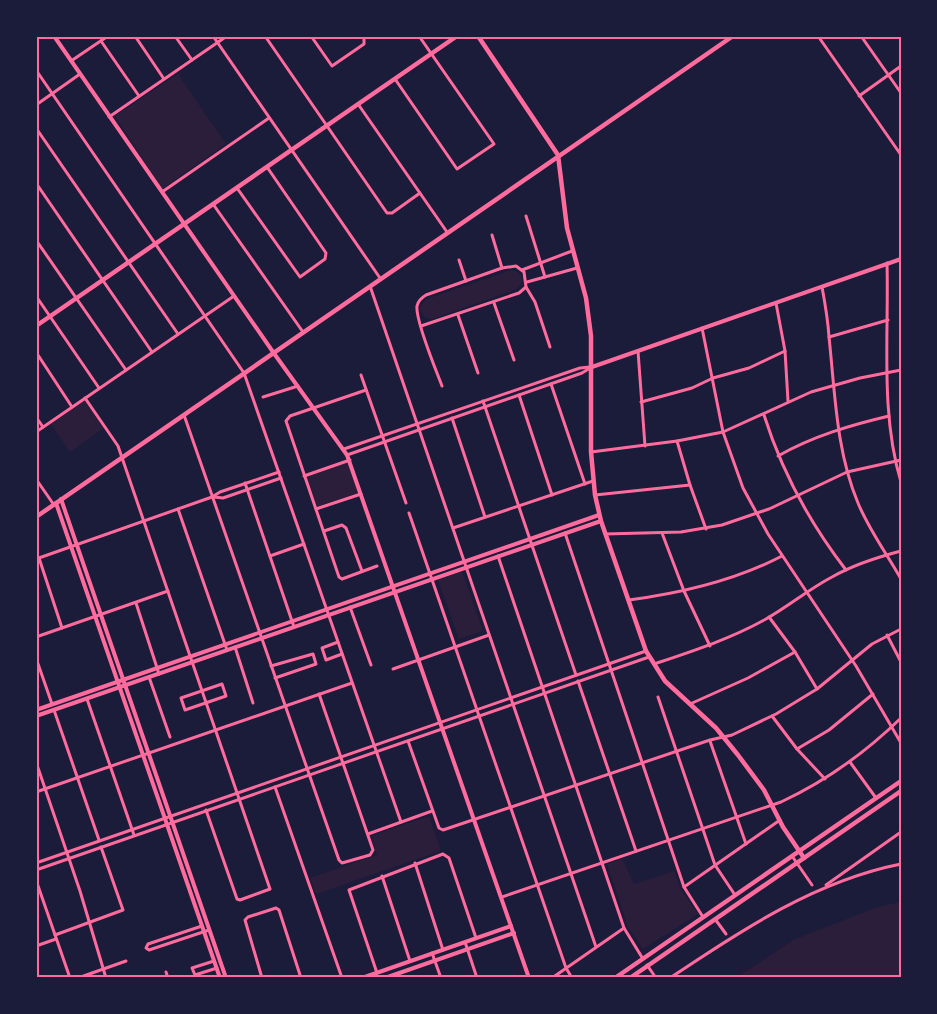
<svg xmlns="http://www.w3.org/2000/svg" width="937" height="1014" font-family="'PT Sans',sans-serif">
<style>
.green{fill:#2a1e3b}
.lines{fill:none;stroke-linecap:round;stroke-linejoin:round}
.minor{stroke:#ff6b9d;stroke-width:3}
.tertiary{stroke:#ff6b9d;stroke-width:4}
.secondary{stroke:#ff6b9d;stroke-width:4.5}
.primary{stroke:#ff6b9d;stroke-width:4.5}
.neatline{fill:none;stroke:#ff6b9d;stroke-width:2}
</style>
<rect width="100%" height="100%" fill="#1b1b3a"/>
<g class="green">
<path d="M178 74 226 144 162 189 115 116Z"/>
<path d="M512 270C519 271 522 275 522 282L517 289 433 319C425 319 421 315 420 307L426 299Z"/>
<path d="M85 400 105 427 70 452 51 424Z"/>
<path d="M349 461 360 493 316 508 306 476Z"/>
<path d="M462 571 483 631 459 639 438 580Z"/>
<path d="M429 816 441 851 316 894 310 878 377 855 371 836Z"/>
<path d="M622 859 634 884 674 871 681 890 698 914 643 949 628 927 607 864Z"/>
<path d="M901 902V978H736L793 940 877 907Z"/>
</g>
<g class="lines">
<g class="minor">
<path d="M135 36 164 79"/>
<path d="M175 36 192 60"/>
<path d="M213 36 380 278"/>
<path d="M265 36 387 213H392L420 193"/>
<path d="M311 36 332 66 364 44V36"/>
<path d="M818 36 901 155"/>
<path d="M861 36 901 93"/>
<path d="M101 41 139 96"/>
<path d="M71 61 108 36"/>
<path d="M36 70 244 373 401 822"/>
<path d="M395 79 457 169 494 144 419 36"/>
<path d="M859 96 901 66"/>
<path d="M358 104 447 232"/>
<path d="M36 105 80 74"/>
<path d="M109 117 227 36"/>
<path d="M36 128 178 334"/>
<path d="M36 183 152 352"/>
<path d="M237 188 300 277 325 259 326 253 267 167"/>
<path d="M162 192 269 118"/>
<path d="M213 204 303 332"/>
<path d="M526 216 545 277"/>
<path d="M492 235 502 268"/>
<path d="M36 240 126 370"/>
<path d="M459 260 466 281"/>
<path d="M887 263C889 335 880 413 901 482"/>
<path d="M522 270 572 251"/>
<path d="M527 282 577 268"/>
<path d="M370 286 596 947"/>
<path d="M526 287 535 302 550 347"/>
<path d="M822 287C825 303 828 320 829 337 835 392 836 451 858 503 869 530 887 554 901 579"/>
<path d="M36 296 99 388"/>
<path d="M494 303 514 360"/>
<path d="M776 303 785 351 788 401"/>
<path d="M458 315 478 373"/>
<path d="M421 326 519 293 526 287 524 272 516 266 502 268 426 295C421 298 418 301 417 306 415 320 436 370 442 386"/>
<path d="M702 328 723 432 743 488 768 534 856 666 901 743"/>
<path d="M829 337 888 320"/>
<path d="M638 351 645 446"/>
<path d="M36 352 72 407"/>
<path d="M361 375 406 503"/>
<path d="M551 384 585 484"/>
<path d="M366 390 290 416 286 421 339 577 342 579 377 566"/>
<path d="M519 395 552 495"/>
<path d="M263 397 298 386"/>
<path d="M85 398 118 446 270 889 240 900 237 899 206 810"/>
<path d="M483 401 576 675"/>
<path d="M641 402 692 388 713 378 749 368 785 351"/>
<path d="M184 415 339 860 342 863 370 855 373 850 319 694"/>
<path d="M764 415C782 472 809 522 846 570"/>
<path d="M36 417 43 427"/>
<path d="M452 418 485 517"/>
<path d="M36 432 234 296"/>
<path d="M677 441 690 485 706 529"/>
<path d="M344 449 580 368 590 367"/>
<path d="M591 452 677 441 723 432 811 392 860 378 901 370"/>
<path d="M347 455 582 373 590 368"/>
<path d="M778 456C813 436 851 425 889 416"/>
<path d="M304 476 350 460"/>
<path d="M36 479 54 505"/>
<path d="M245 483 294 627"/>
<path d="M595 495 690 485"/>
<path d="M214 497 223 498 281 478"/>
<path d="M178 509 227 650"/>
<path d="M316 509 361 494"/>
<path d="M409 513 566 968 572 978"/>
<path d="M453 528 593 481"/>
<path d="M324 531 342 525 346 528 362 571"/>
<path d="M565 533 684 887 703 917"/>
<path d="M662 533 684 591 710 646"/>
<path d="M605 534 681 532 722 525 769 509 847 472 901 460"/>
<path d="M270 556 304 544"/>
<path d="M498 556 624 928 643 959"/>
<path d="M39 558 62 628"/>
<path d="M36 559 212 497 220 492 279 472"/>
<path d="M629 600C682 593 734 581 782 556"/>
<path d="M136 603 159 674"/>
<path d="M350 607 371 665"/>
<path d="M769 617 795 652 817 689"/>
<path d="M887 635 901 662"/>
<path d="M36 637 168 591"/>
<path d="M338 642 322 648 326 660 342 654"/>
<path d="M235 647 253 703"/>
<path d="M36 658 52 704"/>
<path d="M654 664C693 651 730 639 766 619 789 606 809 589 832 577 853 565 878 557 901 551"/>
<path d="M271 666 313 654 316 664 275 678"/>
<path d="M393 669 489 635"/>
<path d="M149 677 170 737"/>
<path d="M578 681 636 851"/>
<path d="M222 684 226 696 185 710 181 698Z"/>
<path d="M658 697 715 865 735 895"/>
<path d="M87 699 134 835"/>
<path d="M690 704 748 678 795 652"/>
<path d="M54 710 99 840"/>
<path d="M772 716 797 749 825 779"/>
<path d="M408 741 439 828 443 830 710 740 732 735 776 714 817 689 872 644 901 629"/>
<path d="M710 741 746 844"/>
<path d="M797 749 829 730 873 694"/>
<path d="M36 762 80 891 106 978"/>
<path d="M850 762 876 798"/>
<path d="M275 787 342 978"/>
<path d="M36 792 352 683"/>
<path d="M368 834 432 811"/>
<path d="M792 856 812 885"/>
<path d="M36 863 646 651"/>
<path d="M415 863 443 950"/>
<path d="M36 870 649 657"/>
<path d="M382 876 410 961"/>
<path d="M36 880 70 978"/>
<path d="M826 885 901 832"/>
<path d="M684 887 780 820"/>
<path d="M502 897 781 802C826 781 865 753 901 718"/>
<path d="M715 919 726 934"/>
<path d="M202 926 148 944 146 948 149 950 209 930"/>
<path d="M55 935 123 910 101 847"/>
<path d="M465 942 477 978"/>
<path d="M36 946 56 939"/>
<path d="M432 953 441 978"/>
<path d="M214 961 192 968 195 975 217 968"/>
<path d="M647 965 656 978"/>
<path d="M166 972 168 978"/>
<path d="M377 973 349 890 443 854 449 858 476 938"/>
<path d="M78 978 126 961"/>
<path d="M262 978 245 920 248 917 276 908 279 910 301 978"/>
<path d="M552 978 624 928"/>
<path d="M670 978C742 930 815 881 901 864"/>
</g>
<g class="tertiary">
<path d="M54 36 273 352 347 455 529 978"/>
<path d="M592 367 901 259"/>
<path d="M61 499 226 978"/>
<path d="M56 503 220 978"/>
<path d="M36 710 599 515"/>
<path d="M36 716 601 521"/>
<path d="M362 978 511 926"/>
<path d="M385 978 514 933"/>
</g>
<g class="secondary">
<path d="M478 36 558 155 567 228 586 298 591 336V452L595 495 601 521 646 651 665 681 716 728 738 755 764 790 783 827 804 858"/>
<path d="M36 326 457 36"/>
<path d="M36 517 733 36"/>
</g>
<g class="primary">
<path d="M615 978 901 781"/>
<path d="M630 978 901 791"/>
</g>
</g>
<rect width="937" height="1014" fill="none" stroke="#1b1b3a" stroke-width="75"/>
<rect x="38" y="38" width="862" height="938" class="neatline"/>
</svg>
